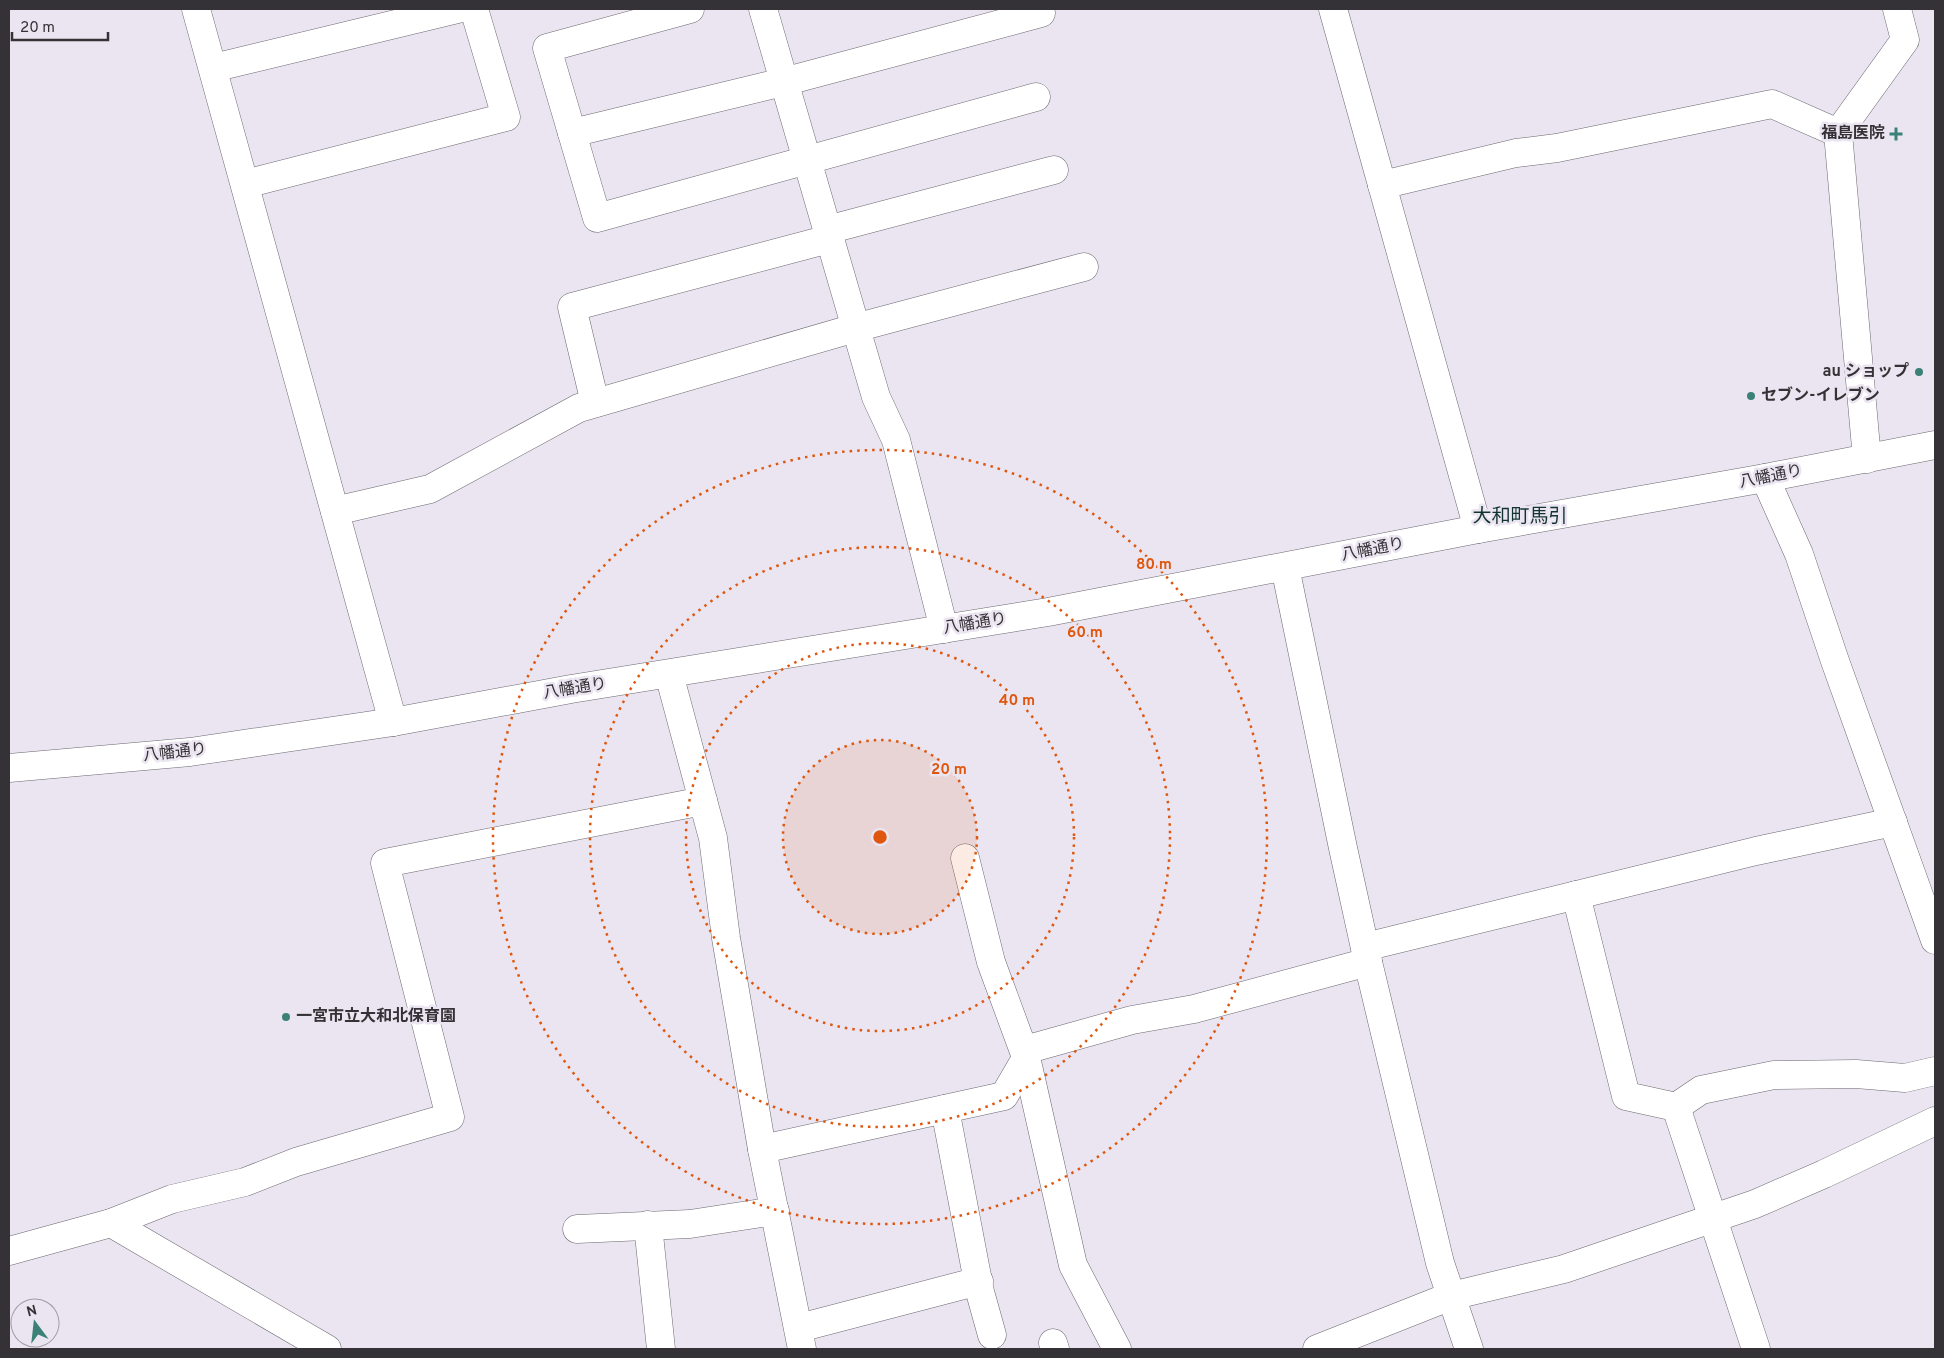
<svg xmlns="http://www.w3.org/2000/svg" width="1944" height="1358" font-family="Overpass,'Noto Sans JP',sans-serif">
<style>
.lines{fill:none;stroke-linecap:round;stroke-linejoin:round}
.minor-casing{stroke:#6c6871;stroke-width:29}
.minor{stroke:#fff;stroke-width:28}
.ring{fill:none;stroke:#df570e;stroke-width:2.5;stroke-dasharray:2.5 5}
.poi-dot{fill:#3b8178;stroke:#eae5f0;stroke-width:2}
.labels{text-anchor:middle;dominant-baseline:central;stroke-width:5;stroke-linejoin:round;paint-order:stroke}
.poi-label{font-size:16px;font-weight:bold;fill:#343236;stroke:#eae5f0;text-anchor:end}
.street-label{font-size:16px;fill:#343236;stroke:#eae5f0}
.quarter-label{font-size:19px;fill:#12332f;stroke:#eae5f0}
.centre{fill:#df570e;stroke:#eae5f0;stroke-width:2.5}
.ring-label{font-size:15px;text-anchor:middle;font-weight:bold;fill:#df570e;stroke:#eae5f0;stroke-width:5;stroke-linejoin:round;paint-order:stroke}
</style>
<rect width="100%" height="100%" fill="#eae5f0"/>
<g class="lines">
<defs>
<g id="minor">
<path d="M196 9 393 722"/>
<path d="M690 9 547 48 597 218 1036 97"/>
<path d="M763 9 876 397 896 440 944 629"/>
<path d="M1333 9 1478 529"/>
<path d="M213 68 458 9"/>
<path d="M572 133 783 82 1041 13"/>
<path d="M245 184 506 117 474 9"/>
<path d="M1382 185 1516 153 1557 148 1772 104 1838 133"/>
<path d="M827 230 1054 170"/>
<path d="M595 403 572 307 829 239"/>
<path d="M1867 459 1838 133 1905 40 1897 9"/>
<path d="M1765 478 1799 554 1835 661 1935 940"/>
<path d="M335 511 430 489 579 408 855 328 1084 267"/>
<path d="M1285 567 1343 848 1368 962 1440 1263 1469 1349"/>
<path d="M669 674 713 838 726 938 762 1149 802 1349"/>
<path d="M9 768 190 752 393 722 571 689 1048 612 1478 529 1765 478 1935 445"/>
<path d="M965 858 991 962 1026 1057 1073 1265 1117 1349"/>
<path d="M1576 895 1626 1096 1676 1107 1756 1349"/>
<path d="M1365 947 1756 851 1893 822"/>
<path d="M1676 1107 1701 1090 1774 1075 1856 1074 1905 1078 1935 1071"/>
<path d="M945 1109 980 1292 992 1335"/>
<path d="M762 1149 1004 1096 1032 1048 1132 1020 1194 1009 1368 962"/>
<path d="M111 1223 327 1349"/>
<path d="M648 1225 661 1349"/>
<path d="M577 1229 690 1224 775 1211"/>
<path d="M9 1251 111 1223 172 1199 245 1182 296 1162 450 1117 385 863 703 801"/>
<path d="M799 1328 979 1281"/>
<path d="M1053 1343 1055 1349"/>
<path d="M1317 1349 1451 1296 1564 1269 1755 1204 1824 1174 1935 1121"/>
</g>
</defs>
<use href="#minor" class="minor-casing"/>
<use href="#minor" class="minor"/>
</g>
<circle cx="880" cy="837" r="97" fill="#df570e" fill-opacity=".12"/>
<g class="ring">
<circle cx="880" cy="837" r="97"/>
<circle cx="880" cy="837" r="194"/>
<circle cx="880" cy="837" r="290"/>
<circle cx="880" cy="837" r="387"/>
</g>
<g class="poi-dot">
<path d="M1893.5 126.5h5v5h5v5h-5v5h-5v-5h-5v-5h5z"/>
<circle cx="1919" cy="372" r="5"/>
<circle cx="1751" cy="396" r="5"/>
<circle cx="286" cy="1017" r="5"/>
</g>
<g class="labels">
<g class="poi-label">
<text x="1885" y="134">福島医院</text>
<text x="1909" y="372">au ショップ</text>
<text x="1761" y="396" text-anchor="start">セブン-イレブン</text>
<text x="296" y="1017" text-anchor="start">一宮市立大和北保育園</text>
</g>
<g class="street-label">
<text transform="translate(1771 477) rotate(-11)">八幡通り</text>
<text transform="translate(1373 550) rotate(-11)">八幡通り</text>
<text transform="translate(975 624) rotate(-9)">八幡通り</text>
<text transform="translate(575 689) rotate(-9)">八幡通り</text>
<text transform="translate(175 753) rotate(-6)">八幡通り</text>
</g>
<g class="quarter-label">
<text x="1520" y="517">大和町馬引</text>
</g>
</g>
<circle cx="880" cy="837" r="8" class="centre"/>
<g class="ring-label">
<text x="1154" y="569">80 m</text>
<text x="1085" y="637">60 m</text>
<text x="1017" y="705">40 m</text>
<text x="949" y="774">20 m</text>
</g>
<rect width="1944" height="1358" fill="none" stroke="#343236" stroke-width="20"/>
<g transform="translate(35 1323) rotate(345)"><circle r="24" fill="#eae5f0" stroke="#a19da6"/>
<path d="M0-4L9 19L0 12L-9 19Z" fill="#3b8178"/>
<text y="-8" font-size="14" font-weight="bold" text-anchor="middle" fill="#343236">N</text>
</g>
<path d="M12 32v8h96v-8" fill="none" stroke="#343236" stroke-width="2.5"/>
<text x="20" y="32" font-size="15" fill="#343236" stroke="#eae5f0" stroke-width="4" paint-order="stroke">20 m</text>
</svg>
